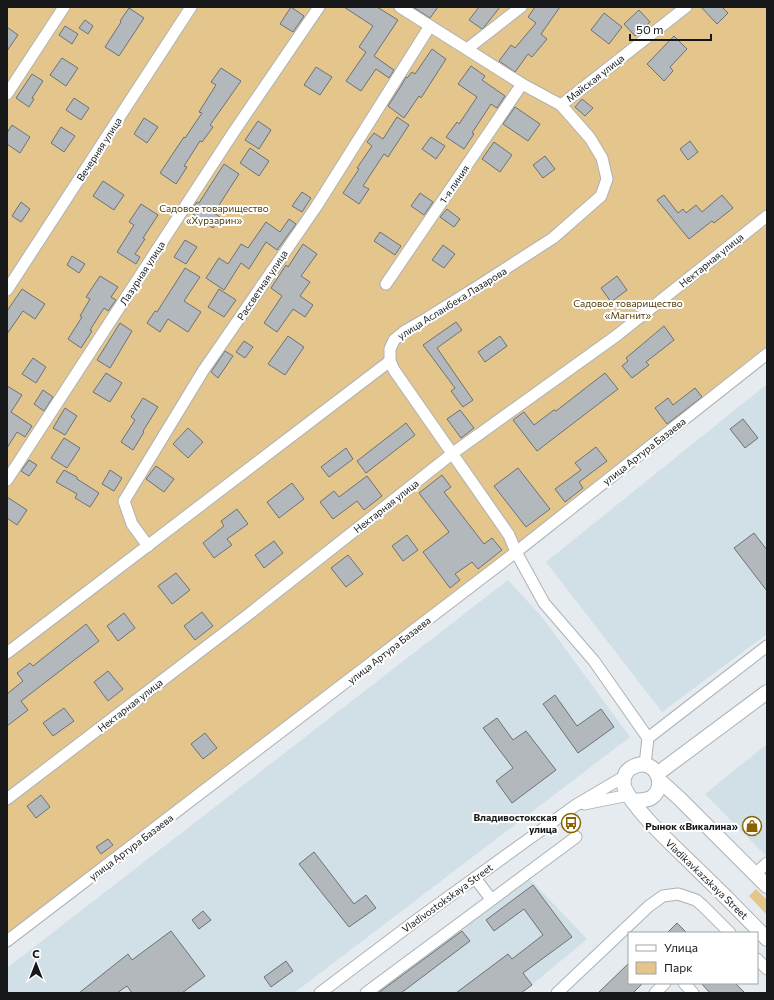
<svg xmlns="http://www.w3.org/2000/svg" width="774" height="1000" font-family="Commissioner,sans-serif">
<style>
.built{fill:#d1dfe7}
.green{fill:#e4c58c}
.building{fill:#b2b8bc;stroke:#6c7275}
.lines{fill:none;stroke-linecap:round;stroke-linejoin:round}
.minor-casing{stroke:#acb2b6;stroke-width:13}
.major-casing{stroke:#acb2b6;stroke-width:16}
.minor{stroke:#fff;stroke-width:11}
.major{stroke:#fff;stroke-width:14}
.labels{text-anchor:middle;dominant-baseline:central;stroke-width:4;stroke-linejoin:round;paint-order:stroke}
.street-label{font-size:10px;fill:#161819;stroke:#fff}
.park-label{font-size:10px;fill:#513a08;stroke:#fff}
.poi-label{font-size:10px;font-weight:bold;fill:#161819;stroke:#fff;text-anchor:end}
</style>
<rect width="100%" height="100%" fill="#e5ebef"/>
<g class="built">
<path d="M767 384V634L662 712 546 562Z"/>
<path d="M508 580 542 617 630 737 294 993H7V968Z"/>
<path d="M767 744V857L705 794Z"/>
<path d="M523 872 587 939 522 993H362Z"/>
</g>
<g class="green">
<path d="M7 7H767V360L7 947Z"/>
<path d="M756 889 767 900V915L749 896Z"/>
</g>
<g class="building">
<path d="M291 7 304 16 293 32 280 24Z"/>
<path d="M344 7H377L398 20 374 56 394 70 389 78 376 69 361 91 346 81 366 52 359 47 373 26Z"/>
<path d="M413 7H438L430 18Z"/>
<path d="M479 7H500L485 26 482 29 469 20Z"/>
<path d="M535 7H560L541 34 547 39 532 57 528 54 515 72 499 61 511 45 515 48 536 23 528 17Z"/>
<path d="M701 7H722L728 13 717 24Z"/>
<path d="M129 8 144 18 119 56 105 47 121 22 120 21Z"/>
<path d="M639 10 650 22 635 36 624 24Z"/>
<path d="M604 13 622 27 609 44 591 30Z"/>
<path d="M85 20 93 26 88 34 79 28Z"/>
<path d="M65 26 78 34 72 44 59 35Z"/>
<path d="M7 27 18 35 7 51Z"/>
<path d="M674 36 687 49 670 67 673 71 664 81 647 64Z"/>
<path d="M432 49 446 59 421 98 419 96 404 118 388 106 401 86 406 77 407 78 412 72 415 74Z"/>
<path d="M62 58 78 68 66 86 50 75Z"/>
<path d="M471 66 485 76 482 80 505 96 497 108 491 104 472 133 474 134 464 149 446 137 457 122 459 124 477 97 458 84Z"/>
<path d="M316 67 332 77 320 95 304 85Z"/>
<path d="M221 68 241 81 210 125 213 127 202 142 200 141 184 166 187 167 176 184 160 173 184 137 185 138 202 113 199 112 216 85 211 82Z"/>
<path d="M32 74 43 81 32 98 34 99 29 107 16 98Z"/>
<path d="M74 98 89 108 81 120 66 110Z"/>
<path d="M582 99 593 108 585 116 575 107Z"/>
<path d="M515 107 540 124 528 141 503 124Z"/>
<path d="M397 117 409 125 388 157 384 154 363 186 369 189 359 204 343 193 359 169 357 168 372 146 367 142 374 133 383 139Z"/>
<path d="M144 118 158 127 147 143 134 134Z"/>
<path d="M258 121 271 130 259 149 245 140Z"/>
<path d="M12 125 30 137 20 153 7 144V133Z"/>
<path d="M61 127 75 136 64 152 51 143Z"/>
<path d="M431 137 445 146 436 159 422 149Z"/>
<path d="M690 141 698 152 688 160 680 149Z"/>
<path d="M494 142 512 155 500 172 482 159Z"/>
<path d="M250 148 269 161 259 176 240 163Z"/>
<path d="M545 156 555 169 543 178 533 165Z"/>
<path d="M224 164 239 174 214 213 220 217 213 228 190 212 197 202 199 203Z"/>
<path d="M103 181 124 195 114 210 93 196Z"/>
<path d="M302 192 311 198 302 212 292 206Z"/>
<path d="M420 193 433 202 424 215 411 206Z"/>
<path d="M664 195 678 213 683 209 686 213 696 205 702 212 722 195 733 208 714 223 712 221 689 239 657 200Z"/>
<path d="M21 202 30 209 21 222 12 216Z"/>
<path d="M141 204 158 215 143 238 145 239 135 254 140 257 136 264 117 252 134 225 129 222Z"/>
<path d="M447 209 460 219 454 227 440 217Z"/>
<path d="M289 219 296 224 277 250 266 242 249 269 241 263 224 290 206 278 219 258 228 264 241 244 248 248 266 222 280 232Z"/>
<path d="M380 232 401 246 395 255 374 241Z"/>
<path d="M185 240 197 247 186 264 174 257Z"/>
<path d="M303 244 317 254 301 276 310 282 300 296 313 305 305 317 293 309 277 332 264 323 282 296 271 288 286 265 288 267Z"/>
<path d="M443 245 455 254 444 268 432 260Z"/>
<path d="M72 256 85 264 79 273 67 265Z"/>
<path d="M185 268 200 277 184 301 201 312 188 332 168 319 160 332 147 323 155 311 157 312Z"/>
<path d="M100 276 118 287 111 297 116 300 108 311 104 308 90 330 92 331 81 348 68 339 82 317 80 316 90 299 86 297Z"/>
<path d="M617 276 627 290 611 302 601 288Z"/>
<path d="M22 289 45 304 35 319 23 311 7 334V311Z"/>
<path d="M219 289 236 300 224 317 208 307Z"/>
<path d="M456 322 462 330 437 348 473 400 463 407 451 391 455 388 423 345Z"/>
<path d="M120 323 132 331 110 368 97 360Z"/>
<path d="M664 326 674 340 646 362 649 365 632 378 622 366 628 361 626 358Z"/>
<path d="M288 336 304 347 285 375 268 364Z"/>
<path d="M500 336 507 346 485 362 478 352Z"/>
<path d="M244 341 253 347 245 358 236 352Z"/>
<path d="M225 351 233 356 218 378 211 372Z"/>
<path d="M33 358 46 367 36 383 22 374Z"/>
<path d="M106 373 122 383 110 402 93 392Z"/>
<path d="M605 373 618 389 537 451 513 420 524 412 534 425 554 410 556 411Z"/>
<path d="M7 386 22 395 11 412 32 426 25 437 17 432 7 448Z"/>
<path d="M695 388 702 397 667 424 655 408 668 398 673 405Z"/>
<path d="M43 390 53 397 44 411 34 404Z"/>
<path d="M143 398 158 407 143 431 144 432 133 450 121 442 135 420 131 417Z"/>
<path d="M65 408 77 416 65 435 53 428Z"/>
<path d="M460 410 474 428 461 438 447 419Z"/>
<path d="M743 419 758 438 745 448 730 429Z"/>
<path d="M406 423 415 435 366 473 357 461Z"/>
<path d="M188 428 203 442 188 458 173 444Z"/>
<path d="M64 438 80 448 67 468 51 458Z"/>
<path d="M596 447 607 461 579 482 583 488 565 502 555 489 581 470 575 463Z"/>
<path d="M346 448 353 459 329 477 321 467Z"/>
<path d="M29 460 37 465 29 476 21 471Z"/>
<path d="M156 466 174 479 164 492 146 479Z"/>
<path d="M518 468 550 509 526 527 494 486Z"/>
<path d="M64 470 77 477V479L99 493 90 507 75 498 77 494 56 482Z"/>
<path d="M110 470 122 478 114 491 102 484Z"/>
<path d="M442 475 451 487 444 492 484 544 492 538 502 550 478 569 472 562 455 574 460 580 450 588 423 552 449 532 419 493Z"/>
<path d="M367 476 382 496 364 510 357 501 333 519 320 502 334 491 339 497Z"/>
<path d="M292 483 304 499 279 518 267 502Z"/>
<path d="M7 497 27 510 17 525 7 518Z"/>
<path d="M237 509 248 524 227 539 232 545 214 558 203 543 224 526 221 521Z"/>
<path d="M754 533 767 550V591L734 548Z"/>
<path d="M407 535 418 550 403 561 392 546Z"/>
<path d="M274 541 283 553 264 568 255 555Z"/>
<path d="M348 555 363 574 346 587 331 568Z"/>
<path d="M176 573 190 590 172 604 158 586Z"/>
<path d="M202 612 213 626 195 640 184 626Z"/>
<path d="M124 613 135 628 118 641 107 626Z"/>
<path d="M86 624 99 641 21 701 28 710 7 726V694L23 681 17 673 30 663 33 666Z"/>
<path d="M108 671 123 689 108 701 94 682Z"/>
<path d="M555 695 577 726 601 709 614 727 578 753 543 704Z"/>
<path d="M64 708 74 721 53 736 43 723Z"/>
<path d="M497 718 513 740 526 731 556 770 512 803 496 781 513 768 483 728Z"/>
<path d="M205 733 217 748 203 759 191 744Z"/>
<path d="M41 795 50 807 36 818 27 806Z"/>
<path d="M108 839 113 845 101 854 96 847Z"/>
<path d="M314 852 354 904 366 895 376 908 349 927 299 864Z"/>
<path d="M533 885 572 937 523 973 532 985 521 993H456L508 954 512 959 543 935 524 909 494 931 486 920Z"/>
<path d="M203 911 211 920 199 929 192 920Z"/>
<path d="M677 923 687 933H667Z"/>
<path d="M171 931 205 976 182 993H132L127 986 117 993H79L128 954 132 960Z"/>
<path d="M462 931 470 941 401 993H378Z"/>
<path d="M286 961 293 971 271 987 264 977Z"/>
<path d="M629 963V983H643L633 993H598Z"/>
<path d="M701 983H735L745 993H710Z"/>
</g>
<g class="lines">
<defs>
<g id="minor">
<path d="M400 7 522 84 561 105 590 138 602 158 607 179 601 196 553 238 480 285 426 319 405 331 394 340 390 349V361L394 370 509 535 516 552 544 603 594 661 648 738 645 765"/>
<path d="M467 49 521 7"/>
<path d="M7 94 64 7"/>
<path d="M561 105 686 7"/>
<path d="M386 284 522 84"/>
<path d="M7 290 191 7"/>
<path d="M7 480 233 133 319 7"/>
<path d="M148 546 132 524 124 501 203 371 316 207 430 26"/>
<path d="M7 653 390 361"/>
<path d="M648 738 767 646"/>
<path d="M7 799 249 614 453 453 616 336 767 216"/>
<path d="M584 804 629 795"/>
<path d="M755 874 767 863"/>
<path d="M475 878 491 899"/>
<path d="M7 941 516 552 767 354"/>
<path d="M757 959 767 969"/>
<path d="M684 983 693 993"/>
<path d="M320 993 418 919 576 805 625 776"/>
<path d="M366 993 576 837"/>
<path d="M557 993 649 906 663 896 678 894 696 900 703 906 730 933"/>
<path d="M655 993 665 983"/>
</g>
<g id="major">
<path d="M657 774 767 692"/>
<path d="M659 780 680 799 767 886"/>
<path d="M633 801C639 800 645 801 651 798 663 790 661 772 649 766 643 763 636 765 631 768 624 772 622 782 625 789 628 795 633 802 637 807 653 828 673 845 692 864 717 888 742 913 767 939"/>
</g>
</defs>
<use href="#minor" class="minor-casing"/>
<use href="#major" class="major-casing"/>
<use href="#minor" class="minor"/>
<use href="#major" class="major"/>
</g>
<defs>
<symbol id="bus-ring" viewBox="-11 -11 22 22"><circle r="9.5" fill="#fff" stroke="#896301" stroke-width="1.5"/><path d="M-5-6H5V4H4V6H2V4H-2V6H-4V4H-5ZM-3.5-4V0h7V-4ZM-3.5 1.2v1.5H-2V1.2ZM2 1.2v1.5H3.5V1.2Z" fill="#896301"/></symbol>
<symbol id="shop-ring" viewBox="-11 -11 22 22"><circle r="9.5" fill="#fff" stroke="#896301" stroke-width="1.5"/><path d="M-5-2.5h2.3a2.7 3.5 0 0 1 5.4 0H5L5.5 6h-11ZM-1.5-2.5h3a1.5 2.3 0 0 0-3 0Z" fill="#896301"/></symbol>
</defs>
<g fill-rule="evenodd">
<use href="#bus-ring" x="560" y="812" width="22" height="22"/>
<use href="#shop-ring" x="741" y="815" width="22" height="22"/>
</g>
<g class="labels">
<g class="street-label">
<text transform="translate(595 78) rotate(-38)">Майская улица</text>
<text transform="translate(99 149) rotate(-57)">Вечерняя улица</text>
<text transform="translate(454 184) rotate(-56)">1-я линия</text>
<text transform="translate(711 260) rotate(-39)">Нектарная улица</text>
<text transform="translate(142 273) rotate(-57)">Лазурная улица</text>
<text transform="translate(262 285) rotate(-56)">Рассветная улица</text>
<text transform="translate(452 303) rotate(-32)">улица Асланбека Лазарова</text>
<text transform="translate(644 451) rotate(-38)">улица Артура Базаева</text>
<text transform="translate(386 506) rotate(-38)">Нектарная улица</text>
<text transform="translate(389 650) rotate(-38)">улица Артура Базаева</text>
<text transform="translate(130 705) rotate(-38)">Нектарная улица</text>
<text transform="translate(131 847) rotate(-37)">улица Артура Базаева</text>
<text transform="translate(707 879) rotate(44)">Vladikavkazskaya Street</text>
<text transform="translate(447 898) rotate(-36)">Vladivostokskaya Street</text>
</g>
<g class="park-label">
<text x="214" y="208">Садовое товарищество<tspan x="214" dy="12">«Хурзарин»</tspan></text>
<text x="628" y="303">Садовое товарищество<tspan x="628" dy="12">«Магнит»</tspan></text>
</g>
<g class="poi-label">
<text x="557" y="817">Владивостокская<tspan x="557" dy="12">улица</tspan></text>
<text x="738" y="826">Рынок «Викалина»</text>
</g>
</g>
<rect width="774" height="1000" fill="none" stroke="#161819" stroke-width="16"/>
<rect x="628" y="932" width="130" height="52" fill="#ffffff" stroke="#a2a3a3"/>
<rect x="636" y="945" width="20" height="6" fill="#ffffff" stroke="#a2a3a3"/>
<text x="664" y="952" font-size="12" fill="#161819">Улица</text>
<rect x="636" y="962" width="20" height="12" fill="#e4c58c" stroke="#a2a3a3"/>
<text x="664" y="972" font-size="12" fill="#161819">Парк</text>
<g transform="translate(36 964)" stroke="#ffffff" stroke-width="3" paint-order="stroke">
<path d="M0-3L7 15L0 10L-7 15Z" fill="#161819"/>
<text y="-6" font-size="11" font-weight="bold" text-anchor="middle" fill="#161819">С</text>
</g>
<path d="M630 34v6h81v-6" fill="none" stroke="#161819" stroke-width="2"/>
<text x="636" y="34" font-size="12" fill="#161819" stroke="#ffffff" stroke-width="3" paint-order="stroke">50 m</text>
</svg>
